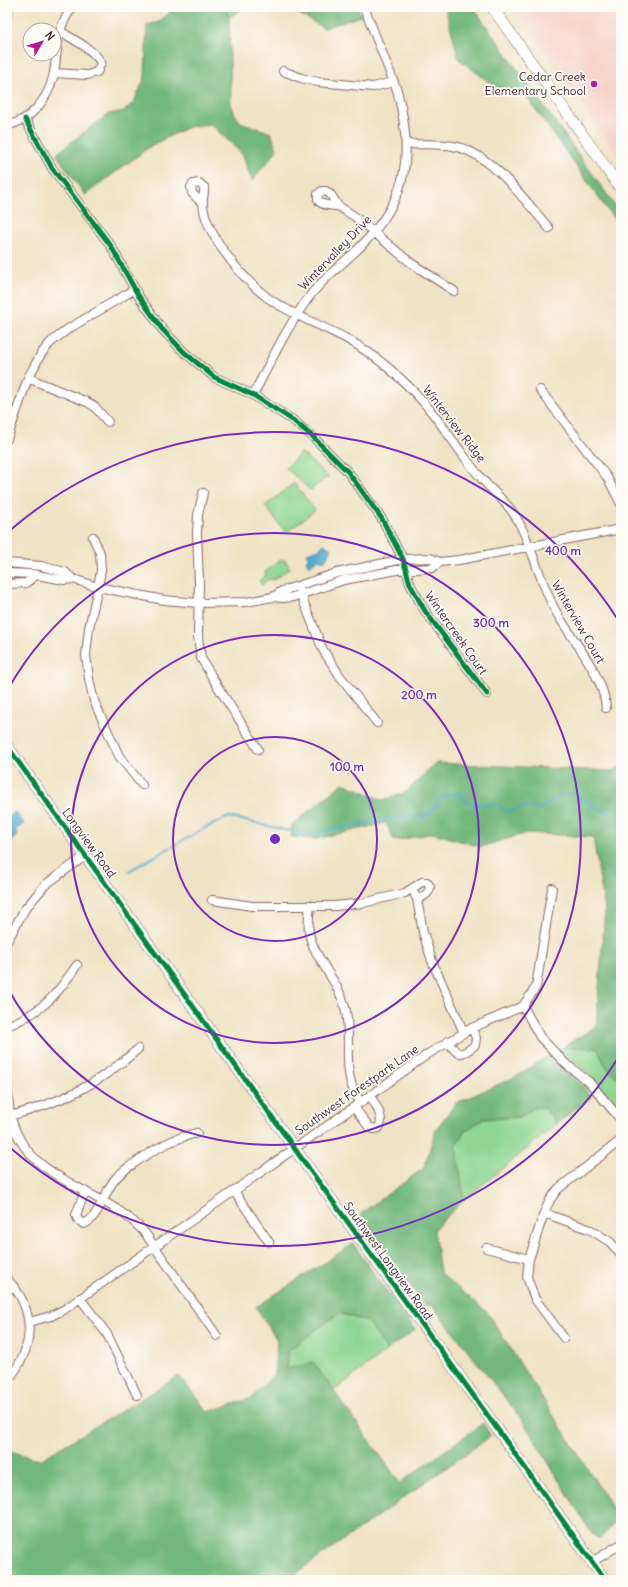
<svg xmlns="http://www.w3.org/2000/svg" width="628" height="1587" font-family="Delius,sans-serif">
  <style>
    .built { fill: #f6d1c5 }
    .green { fill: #8ed691; stroke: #6c7a5e }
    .forest { fill: #72b77b; stroke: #5e6b53 }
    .water { fill: #4dabcb; stroke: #4c657b }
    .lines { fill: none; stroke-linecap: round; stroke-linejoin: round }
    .stream { stroke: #4dabcb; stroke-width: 2 }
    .street-casing { stroke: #846361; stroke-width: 10 }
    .secondary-casing { stroke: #846361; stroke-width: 12 }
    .street { stroke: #fff; stroke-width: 8 }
    .secondary { stroke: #fff; stroke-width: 11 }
    .cycleway-casing { stroke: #fdfcf7; stroke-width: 8 }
    .cycleway { stroke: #00873e; stroke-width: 5 }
    .ring { fill: none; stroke: #7b2cbf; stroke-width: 2 }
    .poi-dot { fill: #b5179e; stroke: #fdfcf7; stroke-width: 1.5 }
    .labels { text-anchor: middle; stroke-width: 3.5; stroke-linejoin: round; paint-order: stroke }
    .poi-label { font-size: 12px; fill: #4a1f2b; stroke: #fdfcf7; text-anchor: end }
    .street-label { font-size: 12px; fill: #4a1f2b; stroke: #fdfcf7 }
    .centre { fill: #7b2cbf; stroke: #fdfcf7; stroke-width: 2 }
    .ring-label { font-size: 12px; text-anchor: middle; font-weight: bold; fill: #7b2cbf; stroke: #fdfcf7; stroke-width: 3.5; stroke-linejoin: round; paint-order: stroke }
  </style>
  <rect width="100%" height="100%" fill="#fdfcf7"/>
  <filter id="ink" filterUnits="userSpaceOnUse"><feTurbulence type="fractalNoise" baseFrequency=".025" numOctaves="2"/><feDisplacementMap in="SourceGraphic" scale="8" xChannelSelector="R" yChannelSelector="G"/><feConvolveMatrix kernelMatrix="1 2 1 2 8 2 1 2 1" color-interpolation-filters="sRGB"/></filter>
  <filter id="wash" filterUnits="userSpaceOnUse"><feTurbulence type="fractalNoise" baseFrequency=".012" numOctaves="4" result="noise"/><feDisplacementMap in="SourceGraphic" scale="16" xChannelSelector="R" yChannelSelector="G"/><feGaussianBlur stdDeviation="0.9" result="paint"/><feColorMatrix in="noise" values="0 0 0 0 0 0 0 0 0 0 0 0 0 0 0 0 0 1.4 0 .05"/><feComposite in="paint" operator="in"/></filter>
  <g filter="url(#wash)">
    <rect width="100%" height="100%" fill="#f0e2c4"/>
    <path class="built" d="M514,7H621V161Z"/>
    <path class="green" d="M224,7H245L229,17Z
      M14,9L7,61V12Z
      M301,452L328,477L310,490L286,468Z
      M294,483L315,510L286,533L265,506Z
      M280,560H285L290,568L273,580L269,579L262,585L259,581L266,575L265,572Z
      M563,1047L597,1048C603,1060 607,1074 621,1078V1113L585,1070L559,1049Z
      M536,1107L545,1108L557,1124L464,1200L456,1146L465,1131L483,1119L519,1117Z
      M339,1313L368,1322L387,1350L334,1391L313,1362L287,1370L288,1350Z"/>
    <path class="forest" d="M176,7H224L229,17L231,108L240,122L271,133L277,150L252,181L242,154L211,124L188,127L152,145L85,195L56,154L108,114L124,111L134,102L145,77L147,25L159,22Z
      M287,7H358L361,16L324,28Z
      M445,7H473L621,214V229L524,93L497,88L459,59Z
      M436,763L612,771L621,767V1078C607,1074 603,1060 597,1048L563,1047L596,1026L605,910L593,837L527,833L481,847L433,833L394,841L386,823L316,839L291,837L292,825L343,783L383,800L406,792Z
      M547,1057L580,1083L591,1097L557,1124L545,1108L536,1107L519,1117L483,1119L465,1131L456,1146L464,1200L434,1229L440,1273L487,1312L619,1518L600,1539L592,1534L523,1421L433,1306L424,1305L360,1214L424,1168L436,1129L456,1103L515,1077Z
      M353,1244L415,1330L387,1350L368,1322L339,1313L289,1350L287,1369L313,1362L400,1483L483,1423L491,1436L287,1580H7V1450L40,1460L179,1376L208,1412L252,1398L274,1374L277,1340L256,1307Z"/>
    <path class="water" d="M324,544L331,549L330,553L324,561L318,559L309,566L306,561L308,558L307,553L319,549Z
      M15,812L24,824L15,830L18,835L10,841L7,837V818Z"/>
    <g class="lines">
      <path class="stream" d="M129,871L203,829L229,817L307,835L381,820L411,816L424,817L434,808L441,797L458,793L468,803L483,805L495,804L508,812L525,807L540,809L564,794H573L593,806L606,812L621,814"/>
    </g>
  </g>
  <g filter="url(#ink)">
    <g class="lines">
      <g class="street-casing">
        <path id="street" d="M283,71L301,78L318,82L373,87L394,82
          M54,73L87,75L97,72L101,63C95,50 72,39 60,31
          M25,119L52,168L111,246L138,295L162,329L184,352L214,377L253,395L294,421L312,436L348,472L382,519L403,559L410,584L425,611L487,694
          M7,125C30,122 48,99 53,77C59,51 54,30 73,7
          M407,144C422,145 438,143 453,146C492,153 524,200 549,228
          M202,203L192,193L191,187L193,184L199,183L204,187C205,193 202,198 203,204C204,219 213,235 221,247C234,266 249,284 268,298C292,315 321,325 347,339C372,353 396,373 416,394C441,420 458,451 481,478C492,491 507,502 516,517C532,545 539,579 554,608C570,638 604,674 606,708
          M338,206C328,205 316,206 318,194L322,191H326L331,195L338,206L354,216L411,263L454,291
          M28,378L87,402L94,406L108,422
          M540,390L607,477L621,504
          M253,395C271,361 289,322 313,292C327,275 345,262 361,246C409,198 414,154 397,90L364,7
          M7,439L28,378L41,354L50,343L68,329L135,289
          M203,493L198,515L197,533L199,583L198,637L201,658L218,687L258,749
          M93,537L100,553L101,570L98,587L89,628L86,655L89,679L94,701L119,756L142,785
          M7,563L41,566L65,572L73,579L98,587L164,600L198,603L246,602L273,597L283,598L293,597L344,580L397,570L432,568L440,562
          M7,573L32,574L64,580L73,579
          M7,584L26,583L36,575
          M299,590L323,650L340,676L377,723
          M273,597L282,591L337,573L403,559L430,558L440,562L459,560L621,529
          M415,895L417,899L423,932L432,961L464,1033
          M212,900L252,906H335L363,903L405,893L422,882H427L430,887C429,894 424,897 417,899
          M310,905C309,914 308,924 309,933C315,960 338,980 345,1007C352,1034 343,1063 353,1089C355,1094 358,1098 360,1103
          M7,941L25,909L45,885L85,856
          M523,1006L540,1037L566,1064L589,1082L621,1120
          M7,1026C42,1012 56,996 77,965
          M448,1041C457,1057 462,1056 475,1045L476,1038L472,1028
          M7,1087C9,1098 8,1110 12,1121C31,1185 105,1187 145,1233L217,1336
          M354,1107L369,1127L374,1129L379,1128C385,1117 375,1105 370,1095
          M10,1116C63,1102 97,1085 138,1049
          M85,1191L76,1215L78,1220L84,1224C98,1219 105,1191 115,1179C121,1172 129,1167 136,1162C156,1148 174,1138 197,1133
          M234,1191L269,1242
          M544,1213L591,1230L610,1242L621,1254
          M486,1248L529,1259
          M7,1279C37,1310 35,1349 7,1381
          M80,1298L107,1334L137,1395
          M29,1322L51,1316L65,1309L354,1107L428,1054L472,1028L523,1006L536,987L552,888
          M564,1338L535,1299L527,1277L529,1259L544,1213L550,1200L558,1189L621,1140
          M592,1562L621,1544"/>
      </g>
      <g class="secondary-casing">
        <path id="secondary" d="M492,7L621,189
          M7,746L302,1159L448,1360L605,1580"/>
      </g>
      <use href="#street" class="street"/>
      <use href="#secondary" class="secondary"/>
      <g class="cycleway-casing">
        <path id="cycleway" d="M25,119L52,168L111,246L138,295L162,329L184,352L214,377L253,395L294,421L312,436L348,472L382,519L403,559L410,584L425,611L487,694
          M7,746L302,1159L448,1360L605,1580"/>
      </g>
      <use href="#cycleway" class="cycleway"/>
    </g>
  </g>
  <g class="ring">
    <circle cx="275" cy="839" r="102"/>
    <circle cx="275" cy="839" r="204"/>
    <path d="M7 691A306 306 0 1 1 7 987"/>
    <path d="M620 1055A407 407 0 0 1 8 1146M8 532A407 407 0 0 1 620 623"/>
  </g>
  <circle class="poi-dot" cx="594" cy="84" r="4"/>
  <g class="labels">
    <g class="poi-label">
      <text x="586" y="81">Cedar Creek<tspan x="586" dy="14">Elementary School</tspan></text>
    </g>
    <g class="street-label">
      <text transform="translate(335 253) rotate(-46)" y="4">Wintervalley Drive</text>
      <text transform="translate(454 424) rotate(52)" y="4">Winterview Ridge</text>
      <text transform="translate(578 622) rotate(60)" y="4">Winterview Court</text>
      <text transform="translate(456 633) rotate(55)" y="4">Wintercreek Court</text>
      <text transform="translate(89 843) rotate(54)" y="4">Longview Road</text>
      <text transform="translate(357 1090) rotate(-35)" y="4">Southwest Forestpark Lane</text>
      <text transform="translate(388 1261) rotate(54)" y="4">Southwest Longview Road</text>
    </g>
  </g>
  <circle cx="275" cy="839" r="6" class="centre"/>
  <g class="ring-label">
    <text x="563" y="555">400 m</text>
    <text x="491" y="627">300 m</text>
    <text x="419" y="699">200 m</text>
    <text x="347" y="771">100 m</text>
  </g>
  <rect width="628" height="1587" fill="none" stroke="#fdfcf7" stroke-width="24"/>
  <g transform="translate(42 42) rotate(52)"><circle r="19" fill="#fdfcf7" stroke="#b5a4a5"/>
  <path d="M0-3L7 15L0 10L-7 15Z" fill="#b5179e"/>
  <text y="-6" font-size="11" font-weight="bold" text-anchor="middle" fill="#4a1f2b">N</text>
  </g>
</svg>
